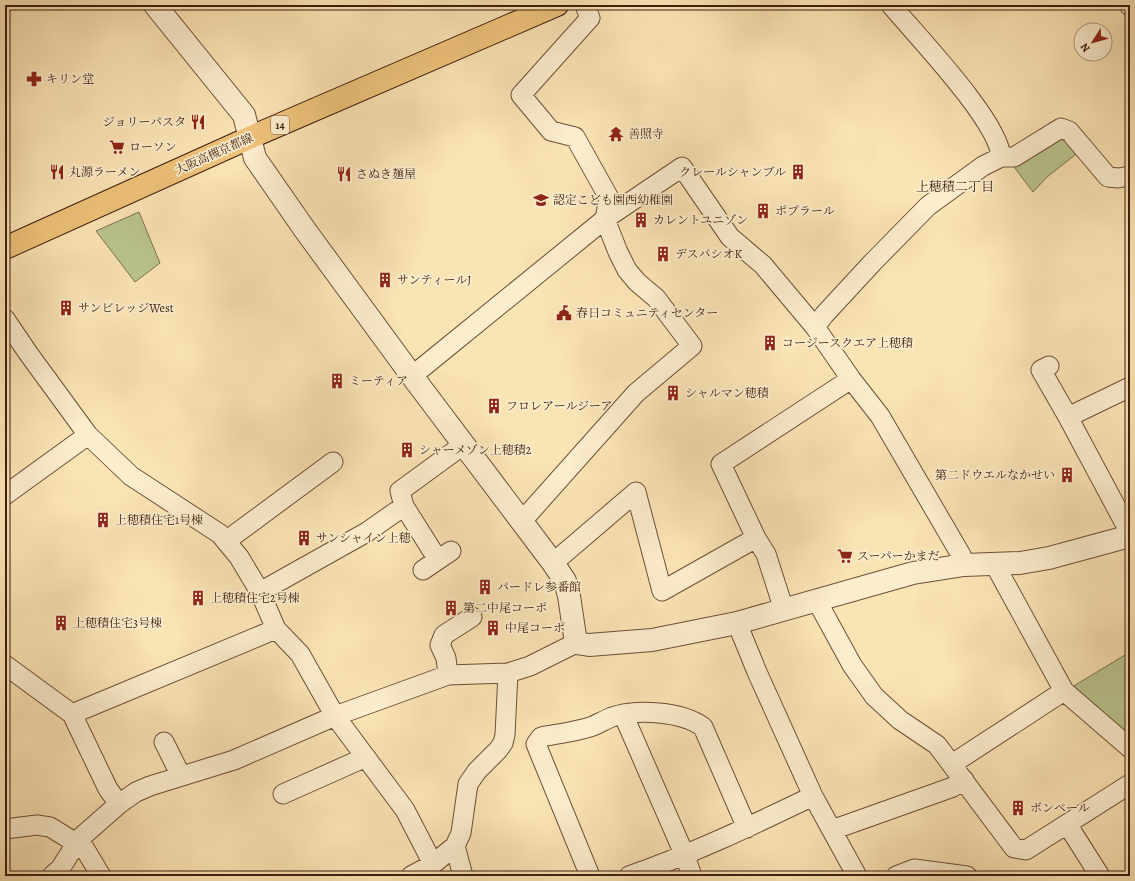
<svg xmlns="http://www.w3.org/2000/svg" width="1135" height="881" font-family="Alegreya,'Noto Serif JP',serif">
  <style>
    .green { fill: #bbc58f; stroke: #7c714e }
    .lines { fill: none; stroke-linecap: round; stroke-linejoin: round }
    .minor-casing { stroke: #6d4f37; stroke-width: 21 }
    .tertiary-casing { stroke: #6d4f37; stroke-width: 24 }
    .primary-casing { stroke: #3e1d0d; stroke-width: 24 }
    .minor { stroke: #fcedce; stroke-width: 19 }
    .tertiary { stroke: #fcedce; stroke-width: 22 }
    .primary { stroke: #eec27a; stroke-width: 22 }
    .labels { text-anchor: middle; stroke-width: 3.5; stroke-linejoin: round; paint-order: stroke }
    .shield { fill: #fcedce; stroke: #775b47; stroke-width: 1 }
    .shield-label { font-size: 11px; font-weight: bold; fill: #3e1d0d }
    .poi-label { font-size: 12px; fill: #3e1d0d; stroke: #fcedce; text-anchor: start }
    .street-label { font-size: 12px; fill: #3e1d0d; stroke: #fcedce }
    .neighbourhood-label { font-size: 13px; fill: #3e1d0d; stroke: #fcedce }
  </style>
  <rect width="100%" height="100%" fill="#fbe4b4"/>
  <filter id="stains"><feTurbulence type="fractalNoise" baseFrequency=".005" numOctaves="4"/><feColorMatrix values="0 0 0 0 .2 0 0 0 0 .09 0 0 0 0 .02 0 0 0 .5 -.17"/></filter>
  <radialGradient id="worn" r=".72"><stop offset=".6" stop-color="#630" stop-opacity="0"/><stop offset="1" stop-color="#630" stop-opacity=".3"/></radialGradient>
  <path class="green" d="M1059,135L1080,151L1047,177L1033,192L1011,163Z
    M139,212L160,263L135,282L96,231Z
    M1130,652V737L1072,687Z"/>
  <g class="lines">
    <g class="minor-casing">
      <path id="minor" d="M585,5L590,18L521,95L551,131L575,137L609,198L605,219
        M891,5C916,35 999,121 1001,157
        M1129,5L1130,6
        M605,219L682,167L730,237L763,265L815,327
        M5,319L28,353L88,435L131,476L220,534L239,557L260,592L276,629L300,654L335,716L405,810L433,864
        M1049,366L1041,370L1068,417
        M412,376L605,219L618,252L627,270L637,282L656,298L692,346L636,393L522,521
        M1130,387L1068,417L1130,533
        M5,495L88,435
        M404,506L438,560
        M226,541L333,462
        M553,563L636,492L662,591L756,538
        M964,565L961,555L880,416L851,379L815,327L824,315L873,262L928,206L983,166L1001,157H1014L1061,128L1069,131L1108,177L1118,178L1130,176
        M995,565L1064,691L1130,748
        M423,570L451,551
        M260,592L367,532L404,506L400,491L463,445
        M817,601L852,665L874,696L900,720L937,745L1014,848L1026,850L1130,784
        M784,610L766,554L756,538L721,464L851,379
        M737,623L757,672L813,796L857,876
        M5,665L72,714L276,629
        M448,675L446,658L440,645L444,635L472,617
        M72,714L108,789L119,804
        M623,714L685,856L692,876
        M164,742L181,776
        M952,764L1064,691
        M283,794L366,757
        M1067,824L1100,876
        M5,829L37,825L50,827L76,843
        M832,830L953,787L964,780
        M79,839L101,876
        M455,846L463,876
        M52,876L60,869L79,839L119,804L136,792L150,786L234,760L335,716L448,675L508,673L530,666L576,643
        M411,876L433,864L455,846L461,833L468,784L477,771L498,750L503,743L505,735L508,673
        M590,876L536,744L541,737C557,734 574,732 590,727C597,725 604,720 612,717C637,709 681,711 703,727L747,828
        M629,876C694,853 751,826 813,796
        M896,876L914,869L967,876"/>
    </g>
    <g class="tertiary-casing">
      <path id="tertiary" d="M155,5L244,115L255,158L305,230L412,376L553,563L565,581L569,596L576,643L589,645L652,640L737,623L913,573L964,565L1020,563L1049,558L1130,536"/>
    </g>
    <g class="primary-casing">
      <path id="primary" d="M5,248L249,138L557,5"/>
    </g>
    <use href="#minor" class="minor"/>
    <use href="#tertiary" class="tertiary"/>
    <use href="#primary" class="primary"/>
  </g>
  <defs>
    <g id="pharmacy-bare" transform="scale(1.2)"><path d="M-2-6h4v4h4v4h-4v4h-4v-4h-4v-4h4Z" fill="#8f2418" stroke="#fcedce" stroke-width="2.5" paint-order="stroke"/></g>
    <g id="restaurant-bare" transform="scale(1.2)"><path d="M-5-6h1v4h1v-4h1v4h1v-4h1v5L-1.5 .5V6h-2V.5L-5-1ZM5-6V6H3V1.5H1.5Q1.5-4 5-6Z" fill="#8f2418" stroke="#fcedce" stroke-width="2.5" paint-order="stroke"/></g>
    <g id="temple-bare" transform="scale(1.2)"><path d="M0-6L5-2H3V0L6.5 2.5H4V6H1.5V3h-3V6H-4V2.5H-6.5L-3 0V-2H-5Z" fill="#8f2418" stroke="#fcedce" stroke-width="2.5" paint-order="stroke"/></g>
    <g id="supermarket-bare" transform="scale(1.2)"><path d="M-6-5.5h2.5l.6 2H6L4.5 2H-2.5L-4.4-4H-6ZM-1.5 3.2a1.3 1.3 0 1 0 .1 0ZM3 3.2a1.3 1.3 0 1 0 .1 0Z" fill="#8f2418" stroke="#fcedce" stroke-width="2.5" paint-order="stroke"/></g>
    <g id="building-bare" transform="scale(1.2)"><path d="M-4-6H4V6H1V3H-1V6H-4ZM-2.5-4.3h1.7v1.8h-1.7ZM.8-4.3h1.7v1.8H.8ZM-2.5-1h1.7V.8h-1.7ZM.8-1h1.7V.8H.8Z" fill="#8f2418" stroke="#fcedce" stroke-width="2.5" paint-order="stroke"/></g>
    <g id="school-bare" transform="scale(1.2)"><path d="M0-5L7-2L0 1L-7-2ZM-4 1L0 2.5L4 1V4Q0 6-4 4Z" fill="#8f2418" stroke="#fcedce" stroke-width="2.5" paint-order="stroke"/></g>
    <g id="civic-bare" transform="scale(1.2)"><path d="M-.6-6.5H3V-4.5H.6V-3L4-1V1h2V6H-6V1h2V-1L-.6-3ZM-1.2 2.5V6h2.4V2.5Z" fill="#8f2418" stroke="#fcedce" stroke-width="2.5" paint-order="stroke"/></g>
  </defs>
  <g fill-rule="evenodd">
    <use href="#pharmacy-bare" x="34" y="79"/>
    <use href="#restaurant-bare" x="198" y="122"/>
    <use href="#temple-bare" x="616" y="134"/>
    <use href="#supermarket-bare" x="117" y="147"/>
    <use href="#restaurant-bare" x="57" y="172"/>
    <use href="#building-bare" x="798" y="172"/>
    <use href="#restaurant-bare" x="344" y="174"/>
    <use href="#school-bare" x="541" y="200"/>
    <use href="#building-bare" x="763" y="211"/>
    <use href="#building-bare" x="641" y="220"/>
    <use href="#building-bare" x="663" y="254"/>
    <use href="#building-bare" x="385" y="280"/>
    <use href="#building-bare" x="66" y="308"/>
    <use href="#civic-bare" x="564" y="313"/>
    <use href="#building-bare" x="770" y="343"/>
    <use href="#building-bare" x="337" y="381"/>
    <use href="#building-bare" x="673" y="393"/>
    <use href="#building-bare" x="494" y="406"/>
    <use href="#building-bare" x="407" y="450"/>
    <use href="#building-bare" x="1067" y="475"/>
    <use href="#building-bare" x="103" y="520"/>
    <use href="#building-bare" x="304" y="538"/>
    <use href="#supermarket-bare" x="845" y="556"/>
    <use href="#building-bare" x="485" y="587"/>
    <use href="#building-bare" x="198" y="598"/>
    <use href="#building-bare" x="451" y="608"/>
    <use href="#building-bare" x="61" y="623"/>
    <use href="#building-bare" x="493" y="628"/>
    <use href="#building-bare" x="1018" y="808"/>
  </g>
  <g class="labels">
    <rect class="shield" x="271" y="116" width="18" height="18" rx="3"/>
    <g class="shield-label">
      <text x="280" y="129">14</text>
    </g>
    <g class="poi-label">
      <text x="46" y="83">キリン堂</text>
      <text x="186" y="126" text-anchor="end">ジョリーパスタ</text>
      <text x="628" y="138">善照寺</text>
      <text x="129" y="151">ローソン</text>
      <text x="69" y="176">丸源ラーメン</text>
      <text x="786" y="176" text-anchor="end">クレールシャンブル</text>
      <text x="356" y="178">さぬき麺屋</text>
      <text x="553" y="204">認定こども園西幼稚園</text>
      <text x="775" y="215">ポプラール</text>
      <text x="653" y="224">カレントユニゾン</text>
      <text x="675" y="258">デスパシオK</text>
      <text x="397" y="284">サンティールJ</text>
      <text x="78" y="312">サンビレッジWest</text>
      <text x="576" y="317">春日コミュニティセンター</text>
      <text x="782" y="347">コージースクエア上穂積</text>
      <text x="349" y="385">ミーティア</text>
      <text x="685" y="397">シャルマン穂積</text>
      <text x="506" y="410">フロレアールジーア</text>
      <text x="419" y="454">シャーメゾン上穂積2</text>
      <text x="1055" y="479" text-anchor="end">第二ドウエルなかせい</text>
      <text x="115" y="524">上穂積住宅1号棟</text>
      <text x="316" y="542">サンシャイン上穂</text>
      <text x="857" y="560">スーパーかまだ</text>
      <text x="497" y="591">パードレ参番館</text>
      <text x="210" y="602">上穂積住宅2号棟</text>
      <text x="463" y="612">第二中尾コーポ</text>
      <text x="73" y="627">上穂積住宅3号棟</text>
      <text x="505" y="632">中尾コーポ</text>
      <text x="1030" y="812">ボンベール</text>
    </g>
    <g class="street-label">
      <text transform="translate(214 154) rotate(-24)" y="4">大阪高槻京都線</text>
    </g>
    <g class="neighbourhood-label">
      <text x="955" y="191">上穂積二丁目</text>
    </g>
  </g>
  <rect width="1135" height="881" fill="none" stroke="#fbe4b4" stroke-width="20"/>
  <rect x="6" y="6" width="1123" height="869" fill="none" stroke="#3e1d0d" stroke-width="2"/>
  <rect x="10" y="10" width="1115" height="861" fill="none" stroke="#3e1d0d"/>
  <g transform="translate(1093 42) rotate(233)"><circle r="19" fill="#fcedce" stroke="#b09a81"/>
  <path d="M0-3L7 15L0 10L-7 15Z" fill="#8f2418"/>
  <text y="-6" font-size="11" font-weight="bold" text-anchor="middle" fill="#3e1d0d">N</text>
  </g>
  <rect width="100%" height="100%" filter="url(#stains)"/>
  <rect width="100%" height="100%" fill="url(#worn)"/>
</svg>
